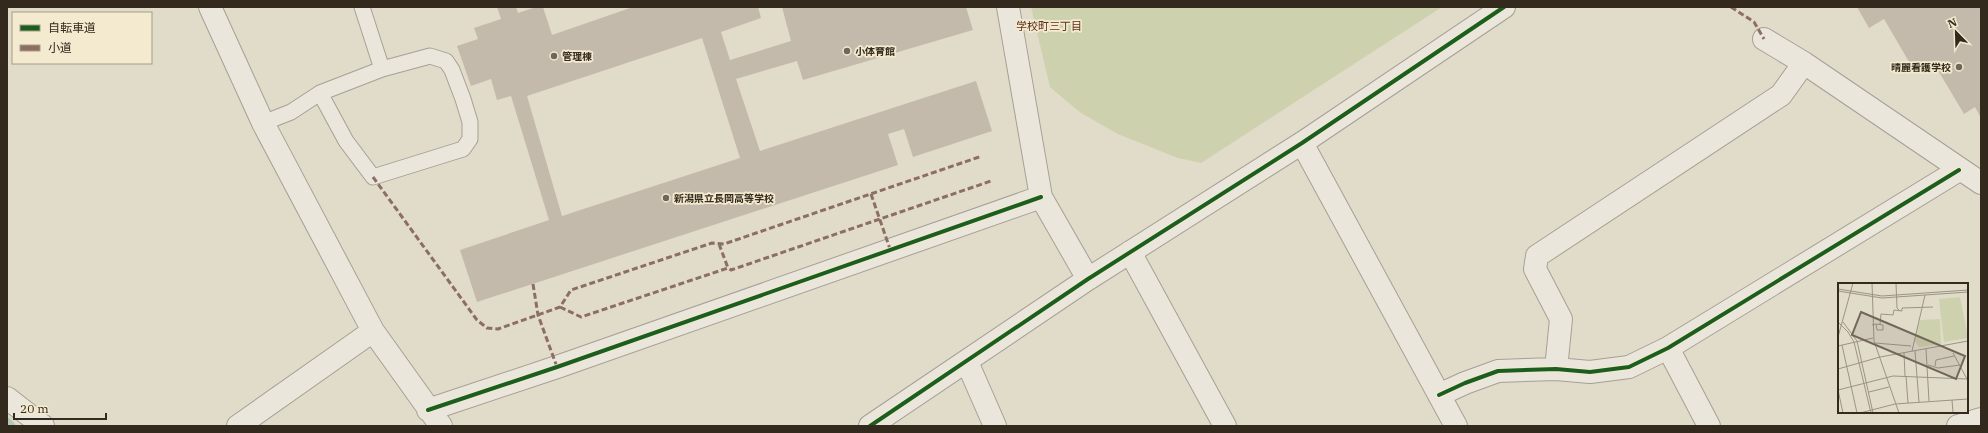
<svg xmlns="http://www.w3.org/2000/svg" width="1988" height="433" font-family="'IBM Plex Serif','Noto Sans JP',serif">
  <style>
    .green { fill: #ced1ad }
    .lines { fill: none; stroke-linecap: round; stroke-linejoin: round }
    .stream { stroke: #b6c6bd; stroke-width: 9 }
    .building { fill: #c4baab; fill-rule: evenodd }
    .service-casing { stroke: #a6a094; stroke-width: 17 }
    .minor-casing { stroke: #a6a094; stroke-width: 24 }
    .service { stroke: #eae6db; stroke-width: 15 }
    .minor { stroke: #eae6db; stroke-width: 22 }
    .quiet { stroke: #8d6e63; stroke-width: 3; stroke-dasharray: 6 3; stroke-linecap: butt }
    .cycleway-casing { stroke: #f3eacf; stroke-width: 6 }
    .cycleway { stroke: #1b5e20; stroke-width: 4 }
    .poi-dot { fill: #70675a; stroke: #f3eacf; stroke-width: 1.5 }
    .labels { text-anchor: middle; stroke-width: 3.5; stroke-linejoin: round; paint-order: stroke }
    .poi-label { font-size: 10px; font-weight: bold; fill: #33291d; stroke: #f3eacf; text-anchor: start }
    .neighbourhood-label { font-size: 11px; fill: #5d2f1f; stroke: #f3eacf }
    .inset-road { fill: none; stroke: #9b9485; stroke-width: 1 }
    .view { fill: #70675a; fill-opacity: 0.15; stroke: #70675a; stroke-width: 2 }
    .inset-edge { fill: none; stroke: #33291d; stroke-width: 2 }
  </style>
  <rect width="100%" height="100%" fill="#e1dbca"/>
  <path class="green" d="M1031,7H1442L1201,163L1178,158L1118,134L1081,113L1050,87Z"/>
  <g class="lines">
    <path class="stream" d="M7,422L11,426"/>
  </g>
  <path class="building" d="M497,7H516L518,13L536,7H543L552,35L633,7H758L761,18L721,32L730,60L791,41L782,7H966L973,30L803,80L797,61L736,79L760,151L976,81L992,131L913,157L904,129L888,134L898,165L477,302L460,250L549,220L511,96L497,100L491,79L471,86L457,46L478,39L474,28L501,19ZM702,38L740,158L562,216L527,96Z
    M1857,7H1981V118L1975,107L1964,114L1933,62L1915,72L1884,19L1869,28Z"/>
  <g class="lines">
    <g class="service-casing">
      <path id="service" d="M362,7L382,69
        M263,123L291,112L320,93L382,69L430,56L446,61L452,70L463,99L470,122V139L463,149L373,177L346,141L320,93"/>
    </g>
    <g class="minor-casing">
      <path id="minor" d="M210,7L263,123L373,331L441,426
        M1008,7L1041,197L1088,279
        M1764,39L1804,63L1981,183
        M1302,143L1456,426
        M1130,252L1225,426
        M1668,348L1709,426
        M967,362L995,426
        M1556,369L1561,319L1535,269L1537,256L1781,95L1804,63
        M1439,395L1465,383L1498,371L1556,369L1590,372L1629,367L1668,348L1959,170
        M7,398L43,426
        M428,410L557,367L1041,197
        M238,426L373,331
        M870,426L1088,279L1302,143L1504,7
        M1958,426L1981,419"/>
    </g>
    <use href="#service" class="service"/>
    <use href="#minor" class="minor"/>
    <path class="quiet" d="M1731,7L1754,22L1764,39
      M373,177L477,320L487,328L498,329L560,307L571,290L712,243L724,244L982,156
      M871,194L890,249
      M719,244L728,268
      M533,284L538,315L557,367
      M560,307L581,317L728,268L731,270L991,181"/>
    <g class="cycleway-casing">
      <path id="cycleway" d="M1439,395L1465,383L1498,371L1556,369L1590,372L1629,367L1668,348L1959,170
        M428,410L557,367L1041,197
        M870,426L1088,279L1302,143L1504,7"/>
    </g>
    <use href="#cycleway" class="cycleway"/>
  </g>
  <g class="poi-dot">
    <circle cx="847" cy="51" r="4"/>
    <circle cx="554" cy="56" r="4"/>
    <circle cx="1959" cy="67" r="4"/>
    <circle cx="666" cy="198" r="4"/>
  </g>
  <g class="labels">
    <g class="poi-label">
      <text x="855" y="55">小体育館</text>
      <text x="562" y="60">管理棟</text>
      <text x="1951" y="71" text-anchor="end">晴麗看護学校</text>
      <text x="674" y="202">新潟県立長岡高等学校</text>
    </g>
    <g class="neighbourhood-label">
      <text x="1049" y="30">学校町三丁目</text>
    </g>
  </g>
  <g transform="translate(1838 283)">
    <rect width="130" height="130" fill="#e1dbca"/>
    <path d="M122,14L130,55L106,59L101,16ZM102,36L103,61L81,64L76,57L82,37Z" fill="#ced1ad"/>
    <path class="inset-road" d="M34,0L36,58L61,130M58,0L59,25L62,28M0,6L44,13L130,7M0,8L44,15L130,9M0,39L10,49L16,59L33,130M5,39L19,58L35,130M42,41L43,31L55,32L56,27L64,28V25L95,24M34,42L38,41L45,42V47H39L38,41M0,54L15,0M37,60L73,63M4,62L19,130M0,63L35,55M88,66L91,118M74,68L87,12M77,68L81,119M66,70L67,93M90,82L100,85L122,82M97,83L98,77L116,73M0,86L42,74L130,58M68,93L70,120M0,107L55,93L129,96L115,70M0,107L5,130M31,109L51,104M114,117L115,130M22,130L57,121L130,116"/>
    <path class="view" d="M23,29L127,73L118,96L14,52Z"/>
    <rect width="130" height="130" class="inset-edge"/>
  </g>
  <rect width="1988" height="433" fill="none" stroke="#33291d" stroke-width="16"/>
  <rect x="12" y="12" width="140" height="52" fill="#f3eacf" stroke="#a69d88"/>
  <rect x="20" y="25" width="20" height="6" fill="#1b5e20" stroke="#a69d88"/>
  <text x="48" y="32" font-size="12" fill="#33291d">自転車道</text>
  <rect x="20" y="45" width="20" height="6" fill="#8d6e63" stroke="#a69d88"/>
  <text x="48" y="52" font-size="12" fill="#33291d">小道</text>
  <g transform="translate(1956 32) rotate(337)" stroke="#f3eacf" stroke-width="3" paint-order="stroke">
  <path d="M0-3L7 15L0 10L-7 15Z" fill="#33291d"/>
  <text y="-6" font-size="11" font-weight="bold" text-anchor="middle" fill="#33291d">N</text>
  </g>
  <path d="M14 413v6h92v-6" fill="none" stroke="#33291d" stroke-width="2"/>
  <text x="20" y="413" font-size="12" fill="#33291d" stroke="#f3eacf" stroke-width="3" paint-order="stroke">20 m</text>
</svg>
